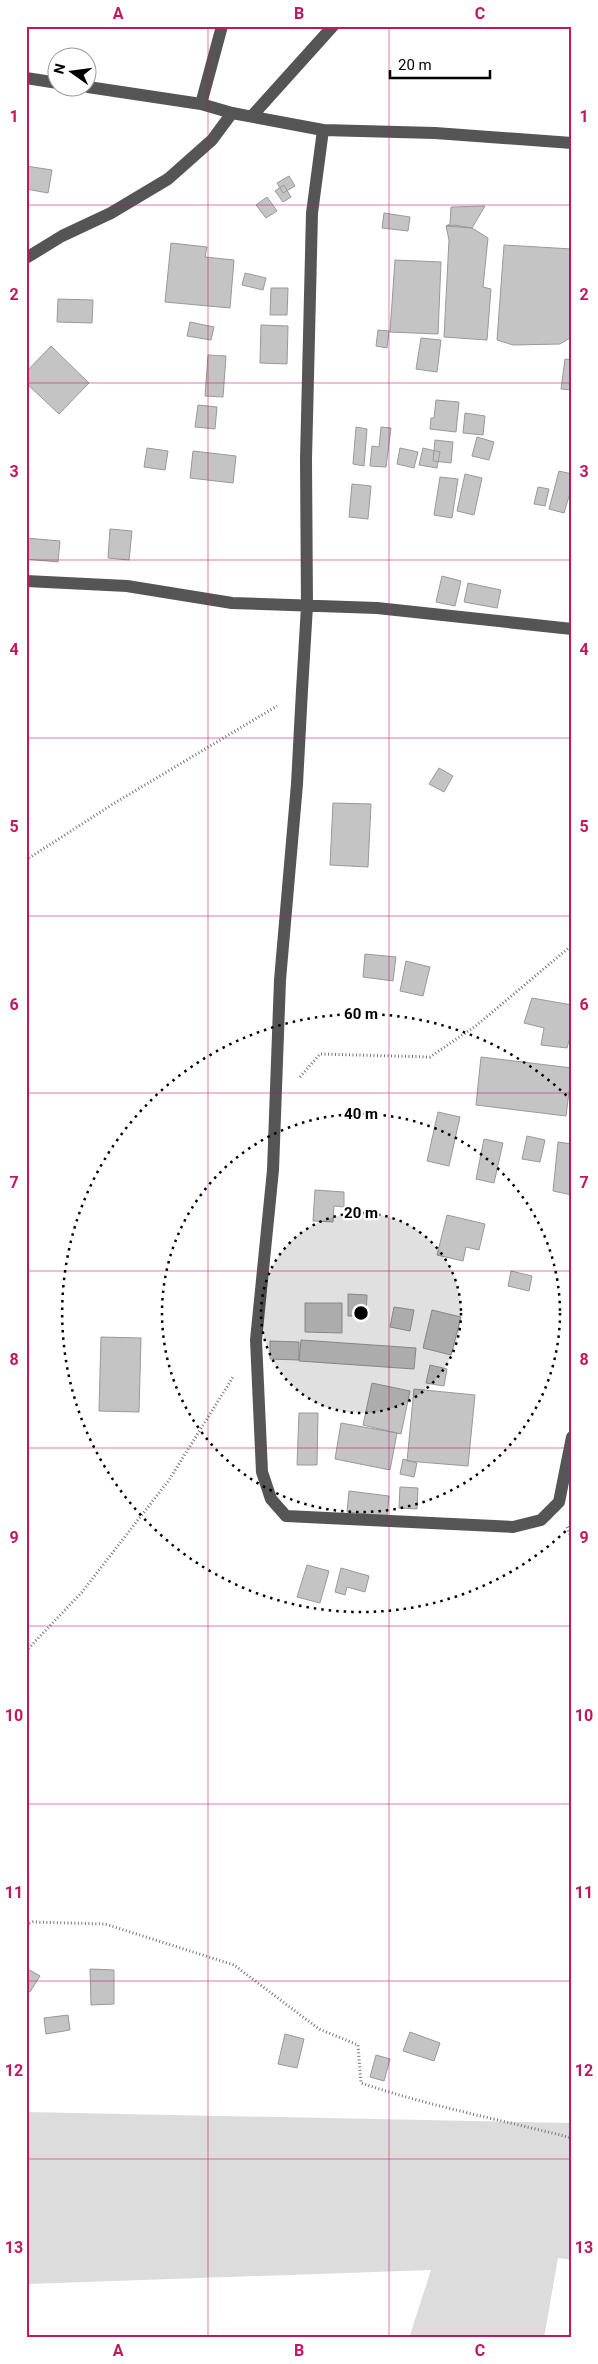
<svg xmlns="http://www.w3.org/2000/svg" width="598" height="2364" font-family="Roboto,sans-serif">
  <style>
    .green { fill: #dcdcdc }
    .building { fill: #c4c4c4; stroke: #999 }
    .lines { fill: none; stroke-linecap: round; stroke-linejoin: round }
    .path { stroke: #777; stroke-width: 3; stroke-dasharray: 1 2.5; stroke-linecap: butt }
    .minor { stroke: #555; stroke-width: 12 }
    .grid { fill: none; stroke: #c2185b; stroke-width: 1; stroke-opacity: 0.55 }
    .ring { fill: none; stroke: #000; stroke-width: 2.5; stroke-dasharray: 2.5 5 }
    .centre { fill: #000; stroke: #fff; stroke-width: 2.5 }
    .ring-label { font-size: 15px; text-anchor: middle; font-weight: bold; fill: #000; stroke: #fff; stroke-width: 4.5; stroke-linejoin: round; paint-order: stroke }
    .neatline { fill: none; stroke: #c2185b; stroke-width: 2 }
    .grid-label { font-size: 16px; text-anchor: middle; font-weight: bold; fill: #c2185b }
  </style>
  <rect width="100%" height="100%" fill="#fff"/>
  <path class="green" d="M26,2112L572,2123V2260L558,2258L544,2338H409L431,2270L28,2284Z"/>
  <path class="building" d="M26,166L52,170L48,193L26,189Z
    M289,176L295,186L283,193L277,183Z
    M284,185L291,197L283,202L275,191Z
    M267,197L277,211L266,218L256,205Z
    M485,206L472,228L446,226L450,224L451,207Z
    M384,213L410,217L408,231L382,228Z
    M454,225L472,228L488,238L483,287L491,289L487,340L444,337L449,240L446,226Z
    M171,243L207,247L205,257L234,260L230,308L165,302Z
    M504,245L572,249L570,338L560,344L513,345L497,340Z
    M395,260L441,262L438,334L390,332Z
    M245,273L266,278L263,290L242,285Z
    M271,288H288L287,315H270Z
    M58,299L93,300L92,323L57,322Z
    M190,322L214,327L211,340L187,336Z
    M261,325L288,326L287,364L260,363Z
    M378,330L389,331L387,348L376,346Z
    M421,338L441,340L437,372L416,369Z
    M51,346L89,383L59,414L26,383V372Z
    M208,355L226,356L223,397L205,396Z
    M565,359L572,360V390L561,389Z
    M436,400L459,402L456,432L430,429L431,418H434Z
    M198,405L217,407L215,429L195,427Z
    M465,413L485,416L483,435L463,433Z
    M356,427L367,429L364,466L353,464Z
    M381,427L391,428L386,467L370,466L372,446L379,447Z
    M477,437L494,442L489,460L472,456Z
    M435,440L453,442L451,463L433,461Z
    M147,448L168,451L165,470L144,467Z
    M400,448L418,452L414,468L397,464Z
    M423,448L440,452L437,468L419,465Z
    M193,451L236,456L233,483L190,478Z
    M559,471L572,474V486L564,513L549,509Z
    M465,474L482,478L474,515L457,511Z
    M440,477L458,479L452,518L434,515Z
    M352,484L371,486L368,519L349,517Z
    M538,487L549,489L545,506L534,504Z
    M110,529L132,531L129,560L108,558Z
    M26,538L60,541L58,562L26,559Z
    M442,576L461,581L455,606L436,602Z
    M468,583L501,590L497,608L464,602Z
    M439,768L453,776L444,792L429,784Z
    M333,803L371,804L368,867L330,865Z
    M365,954L396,957L393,981L363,977Z
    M406,961L430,967L423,996L400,991Z
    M532,998L572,1005V1029L567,1048L541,1045L544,1028L524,1023Z
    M481,1057L572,1068L566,1116L476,1105Z
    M438,1112L460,1117L449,1166L427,1161Z
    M527,1136L545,1140L540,1162L522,1159Z
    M484,1139L503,1143L494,1183L476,1179Z
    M558,1142L572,1144V1195L553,1191Z
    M315,1190L344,1192V1207L334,1206L333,1222L313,1221Z
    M447,1215L485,1224L479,1250L466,1247L463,1261L437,1255Z
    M511,1271L532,1276L529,1291L508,1286Z
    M348,1294L367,1295L366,1316H348Z
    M305,1303H342V1333L305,1332Z
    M394,1307L414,1310L410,1331L390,1327Z
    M432,1310L461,1317L451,1355L423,1348Z
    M101,1337L141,1338L139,1412L99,1411Z
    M301,1340L416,1348L414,1369L299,1361Z
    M270,1341L299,1342V1360L270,1359Z
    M430,1365L447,1369L444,1386L426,1383Z
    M372,1383L410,1391L401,1434L363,1425Z
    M414,1389L475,1395L468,1466L407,1461Z
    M299,1413H318L317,1465H297Z
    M341,1423L397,1433L390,1470L335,1459Z
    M403,1459L417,1463L414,1477L400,1474Z
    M400,1487L418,1488L417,1509L399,1508Z
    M349,1491L389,1496L387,1516L347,1512Z
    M307,1565L329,1571L320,1603L297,1597Z
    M341,1568L369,1576L365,1592L347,1587L345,1595L335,1592Z
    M26,1968L40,1976L30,1992L26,1989Z
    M90,1969L114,1970V2004L91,2005Z
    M68,2015L70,2030L46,2034L44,2018Z
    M410,2032L440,2043L434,2061L403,2051Z
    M285,2034L304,2039L297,2068L278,2064Z
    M376,2055L390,2059L384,2081L370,2077Z"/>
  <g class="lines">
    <path class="path" d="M26,860L113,804L277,706
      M300,1077L320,1054L430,1057L477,1025L572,945
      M567,1527L572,1539
      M26,1651L82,1592L169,1480L233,1377
      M26,1925L33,1922L105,1924L234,1965L319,2029L358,2045L361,2083C429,2106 502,2120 572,2138"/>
    <path class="minor" d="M26,78L58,83
      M88,87L201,104L232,113L323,130L435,133L572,143
      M201,104L222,26
      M252,116L333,26
      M323,130L312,213L306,459L307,606L302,690L297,784L280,980L273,1170L256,1340L262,1472L271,1499L286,1516L513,1527L541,1520L559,1502L572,1437
      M26,258L62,236L111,213L168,179L212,140L232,113
      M26,581L127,586L232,603L377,608L572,629"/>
  </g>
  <path class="grid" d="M208,26V2338M389,26V2338M26,205H572M26,383H572M26,560H572M26,738H572M26,916H572M26,1093H572M26,1271H572M26,1448H572M26,1626H572M26,1804H572M26,1981H572M26,2159H572"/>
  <circle cx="361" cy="1313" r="100" fill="#000" fill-opacity=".12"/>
  <g class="ring">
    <circle cx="361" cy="1313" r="100"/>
    <circle cx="361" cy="1313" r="199"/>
    <path d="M571 1526A299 299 0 1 1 571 1100"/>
  </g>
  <circle cx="361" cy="1313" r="8" class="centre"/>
  <g class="ring-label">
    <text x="361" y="1019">60 m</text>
    <text x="361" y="1119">40 m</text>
    <text x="361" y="1218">20 m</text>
  </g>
  <rect width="598" height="2364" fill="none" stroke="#ffffff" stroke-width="55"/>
  <g transform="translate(72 72) rotate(284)"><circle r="24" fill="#ffffff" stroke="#999999"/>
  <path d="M0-4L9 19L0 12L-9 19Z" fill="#000000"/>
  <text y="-8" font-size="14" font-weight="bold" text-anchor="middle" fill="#000000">N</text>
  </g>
  <path d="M390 70v8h100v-8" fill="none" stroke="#000000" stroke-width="2.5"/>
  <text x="398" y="70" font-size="15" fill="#000000" stroke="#ffffff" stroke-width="4" paint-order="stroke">20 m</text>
  <rect x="28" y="28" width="542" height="2308" class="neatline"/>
  <g class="grid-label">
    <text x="118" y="19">A</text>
    <text x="299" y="19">B</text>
    <text x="480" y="19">C</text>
    <text x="14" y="122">1</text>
    <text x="584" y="122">1</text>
    <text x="14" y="300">2</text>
    <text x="584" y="300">2</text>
    <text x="14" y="477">3</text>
    <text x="584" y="477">3</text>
    <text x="14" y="655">4</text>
    <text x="584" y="655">4</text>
    <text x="14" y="832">5</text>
    <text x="584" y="832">5</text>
    <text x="14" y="1010">6</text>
    <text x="584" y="1010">6</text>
    <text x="14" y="1188">7</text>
    <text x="584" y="1188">7</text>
    <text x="14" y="1365">8</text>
    <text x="584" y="1365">8</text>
    <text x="14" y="1543">9</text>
    <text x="584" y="1543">9</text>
    <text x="14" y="1721">10</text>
    <text x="584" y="1721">10</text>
    <text x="14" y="1898">11</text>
    <text x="584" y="1898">11</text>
    <text x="14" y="2076">12</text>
    <text x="584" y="2076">12</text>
    <text x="14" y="2253">13</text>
    <text x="584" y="2253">13</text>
    <text x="118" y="2356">A</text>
    <text x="299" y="2356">B</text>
    <text x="480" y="2356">C</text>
  </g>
</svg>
